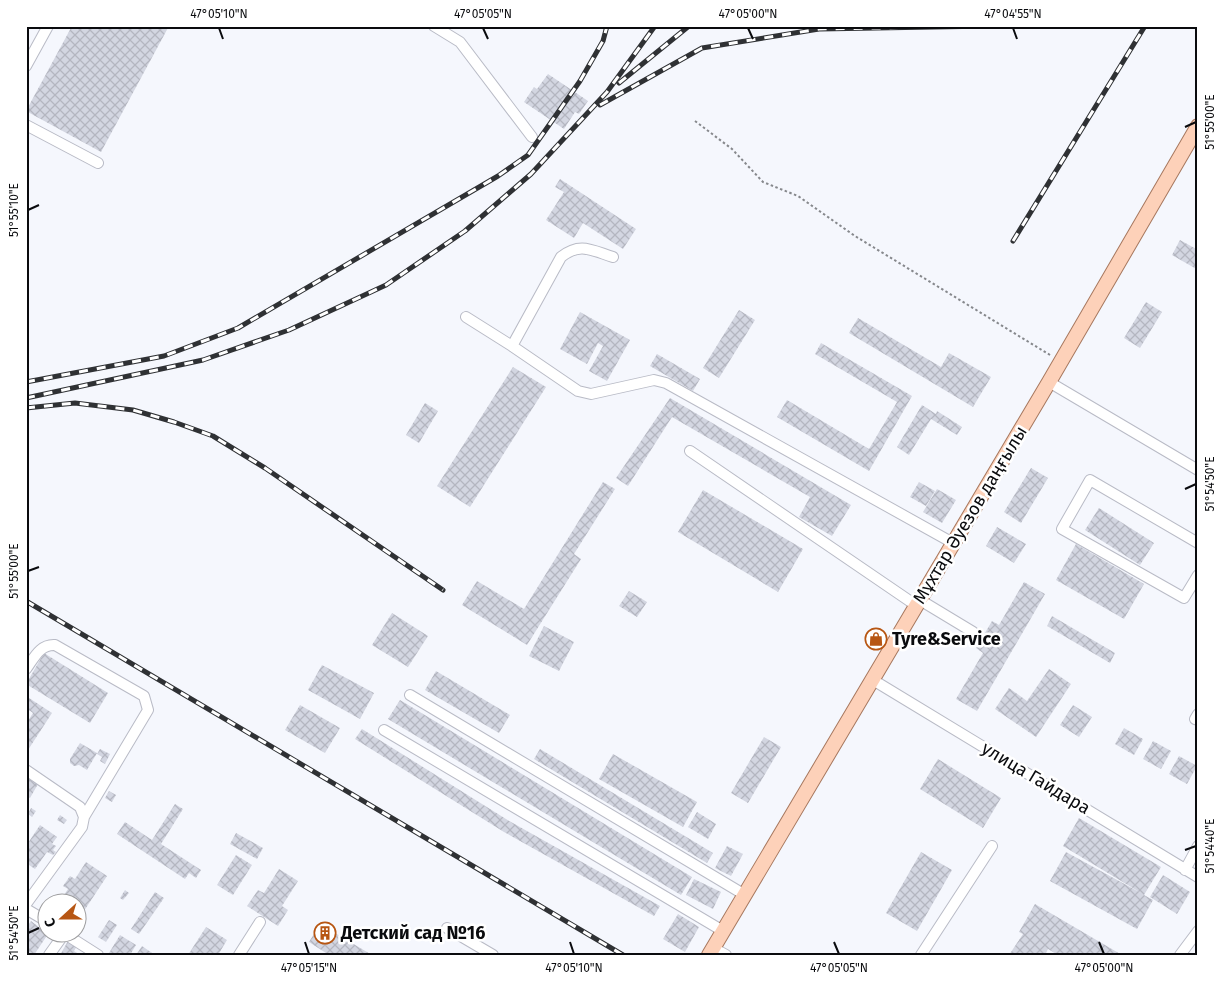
<svg xmlns="http://www.w3.org/2000/svg" width="1224" height="981" font-family="'Fira Sans',sans-serif">
  <style>
    .building { fill: url(#building-cross-hatch) }
    .lines { fill: none; stroke-linecap: round; stroke-linejoin: round }
    .minor-casing { stroke: #b9bbc6; stroke-width: 12 }
    .major-casing { stroke: #a7785f; stroke-width: 16 }
    .path { stroke: #86888c; stroke-width: 2; stroke-dasharray: 2.5 2.5; stroke-linecap: butt }
    .minor { stroke: #fff; stroke-width: 10 }
    .major { stroke: #fdd1b9; stroke-width: 14 }
    .rail-casing { stroke: #2f3134; stroke-width: 5 }
    .rail { stroke: #fff; stroke-width: 3; stroke-dasharray: 9; stroke-linecap: butt }
    .ticks { fill: none; stroke: #0a0b0e; stroke-width: 2 }
    .labels { text-anchor: middle; stroke-width: 5; stroke-linejoin: round; paint-order: stroke }
    .street-label { font-size: 18px; fill: #0a0b0e; stroke: #fff }
    .poi-label { font-size: 18px; font-weight: bold; fill: #0a0b0e; stroke: #fff; text-anchor: start }
    .neatline { fill: none; stroke: #0a0b0e; stroke-width: 2 }
    .ticks-label { font-size: 12px; text-anchor: middle; fill: #0a0b0e }
  </style>
  <defs>
    <pattern id="building-cross-hatch" width="8" height="8" patternUnits="userSpaceOnUse" patternTransform="scale(1.25)"><rect width="8" height="8" fill="#d3d6e1"/><path d="M0 0l8 8M0 8l8-8" fill="none" stroke="#b4b6c0"/></pattern>
  </defs>
  <rect width="100%" height="100%" fill="#f5f7fd"/>
  <path class="building" d="M72,26H169L101,152L26,111Z
    M548,74L588,101L579,114L575,112L564,129L524,102L534,87L537,89Z
    M560,179L636,229L623,249L583,223L574,238L546,220L564,192L555,187Z
    M1180,240L1198,250V270L1172,255Z
    M1146,302L1162,312L1140,348L1124,338Z
    M739,310L755,320L719,378L703,368Z
    M580,312L630,340L607,381L589,371L603,346L598,343L587,364L560,349Z
    M858,318L941,367L949,353L991,377L973,407L849,333Z
    M821,343L912,396L869,471L777,417L787,400L869,449L897,402L815,354Z
    M657,354L700,379L693,391L650,366Z
    M513,367L546,387L470,507L437,486Z
    M670,398L851,505L832,536L799,517L810,497L672,417L628,486L616,478Z
    M425,403L438,411L419,443L406,435Z
    M922,405L936,414L937,411L962,427L957,435L931,419L909,455L897,447Z
    M1031,468L1048,478L1021,523L1004,512Z
    M603,482L615,489L574,554L581,559L527,645L462,605L477,581L524,609Z
    M919,482L935,491L926,506L910,497Z
    M937,489L956,500L942,523L923,512Z
    M703,490L803,549L778,592L678,532Z
    M1099,508L1154,543L1140,565L1085,530Z
    M997,527L1026,544L1014,563L986,546Z
    M1076,544L1144,584L1124,619L1056,580Z
    M1024,582L1045,594L977,711L956,699L983,653L976,648L992,621L999,625Z
    M629,591L647,602L637,617L619,606Z
    M392,613L428,636L408,667L372,645Z
    M1052,616L1115,653L1110,663L1047,626Z
    M544,626L574,642L559,671L529,656Z
    M44,653L108,693L90,723L26,684Z
    M322,665L374,693L360,719L308,690Z
    M1049,669L1071,684L1036,737L995,709L1009,688L1027,701Z
    M436,671L510,715L499,733L425,690Z
    M26,696L52,713L28,750L26,724L33,713L26,708Z
    M400,700L692,877L681,895L388,719Z
    M300,705L340,728L325,753L285,730Z
    M1073,705L1092,717L1079,737L1060,725Z
    M1124,728L1143,739L1134,755L1115,744Z
    M362,729L511,822L660,906L654,916L504,832L355,739Z
    M764,737L781,747L748,803L731,793Z
    M1153,741L1171,751L1161,769L1143,759Z
    M80,743L97,753L87,770L79,765L74,766L70,763V759Z
    M100,749L110,754L105,764L100,761L102,757L97,754Z
    M540,749L713,853L707,863L534,759Z
    M613,754L697,802L683,827L599,779Z
    M1179,756L1197,766L1187,784L1169,774Z
    M938,759L1001,798L983,828L920,789Z
    M26,777L38,784L30,798L26,796Z
    M109,791L116,795L112,802L105,798Z
    M175,804L183,809L161,844L201,870L196,878L189,873L185,879L117,834L125,822L152,840Z
    M31,808L36,811L32,817L28,814Z
    M697,812L716,824L708,839L688,827Z
    M60,815L67,820L64,824L57,820Z
    M1079,818L1161,867L1144,895L1153,900L1137,929L1050,881L1066,852L1141,893L1063,846Z
    M40,825L57,837L52,844L56,846L53,850L56,852L53,855L47,852L35,869L26,863V846Z
    M236,833L263,848L257,859L230,844Z
    M727,846L743,854L731,876L715,868Z
    M921,852L952,870L917,931L886,913Z
    M236,855L252,865L233,895L217,885Z
    M86,862L107,876L78,920V904H58L68,889L63,886L70,876L75,879Z
    M279,869L298,881L282,906L288,910L278,926L247,906L258,890L264,893Z
    M1163,875L1190,892L1177,914L1150,897Z
    M694,879L721,892L713,909L686,895Z
    M125,890L129,893L123,900L120,898Z
    M155,892L164,898L139,934L131,929Z
    M1035,904L1122,955H1058L1048,949L1045,955H1009L1023,934L1019,932Z
    M678,914L699,927L685,952L663,939Z
    M109,920L117,925L106,942L98,937Z
    M31,921L48,934L34,955H26V928Z
    M320,924L372,955H329L309,942Z
    M206,927L227,940L218,955H188Z
    M120,935L136,945L130,955L109,953Z
    M68,941L77,946L74,951L80,955H60Z
    M142,946L155,955H136Z"/>
  <g class="lines">
    <g class="minor-casing">
      <path id="minor" d="M434,26L460,42L532,137
        M26,66L48,26
        M26,125L98,163
        M466,317L512,346L578,391L591,394L654,380L666,383L953,543
        M512,346L561,257C580,242 591,250 613,257
        M1049,382L1198,470
        M690,451L917,606
        M1198,543L1090,480L1062,529L1184,598L1198,575
        M920,600L973,632
        M26,669C34,658 40,644 55,645L144,696L148,710L84,817
        M873,680L1198,877
        M410,695L745,895
        M1198,714L1195,719L1198,720
        M384,730L723,931
        M26,770L80,807L84,817L82,827L26,904
        M1185,870L1198,846
        M26,909L48,922
        M447,928L493,955
        M65,934L98,955
        M713,948L726,955
        M49,955L64,934
        M239,955L260,922
        M921,955L992,846
        M1180,955L1198,931"/>
    </g>
    <g class="major-casing">
      <path id="major" d="M709,955L1049,382L1198,126"/>
    </g>
    <path class="path" d="M695,121L732,149L763,182L798,196L855,236L1050,355"/>
    <use href="#minor" class="minor"/>
    <use href="#major" class="major"/>
    <g class="rail-casing">
      <path id="rail" d="M619,83L689,26
        M600,105L702,48L819,29L991,26
        M1013,241L1145,26
        M26,382L164,356L238,328L498,176L528,155L580,81L603,41L607,26
        M26,398L203,360L289,330L386,285L465,231L531,174L607,92L655,26
        M26,408L75,403L133,410L174,422L213,436L265,468L443,590
        M26,601L623,955"/>
    </g>
    <use href="#rail" class="rail"/>
  </g>
  <path class="ticks" d="M219,28L223,39M483,28L488,39M748,28L753,39M1013,28L1017,39M1185,127L1196,122M28,210L39,205M1185,489L1196,484M28,571L39,567M1185,850L1196,846M28,933L39,928M305,942L309,954M570,942L574,954M834,942L839,954M1099,942L1104,954"/>
  <defs>
    <g id="shop-ring" transform="scale(1.125)"><circle r="9.5" fill="#fff" stroke="#b75613" stroke-width="1.5"/><path d="M-5-2.5h2.3a2.7 3.5 0 0 1 5.4 0H5L5.5 6h-11ZM-1.5-2.5h3a1.5 2.3 0 0 0-3 0Z" fill="#b75613"/></g>
    <g id="building-ring" transform="scale(1.125)"><circle r="9.5" fill="#fff" stroke="#b75613" stroke-width="1.5"/><path d="M-4-6H4V6H1V3H-1V6H-4ZM-2.5-4.3h1.7v1.8h-1.7ZM.8-4.3h1.7v1.8H.8ZM-2.5-1h1.7V.8h-1.7ZM.8-1h1.7V.8H.8Z" fill="#b75613"/></g>
  </defs>
  <g fill-rule="evenodd">
    <use href="#shop-ring" x="876" y="639"/>
    <use href="#building-ring" x="325" y="933"/>
  </g>
  <g class="labels">
    <g class="street-label">
      <text transform="translate(970 515) rotate(-59)" y="6">Мұхтар Әуезов даңғылы</text>
      <text transform="translate(1036 778) rotate(31)" y="6">улица Гайдара</text>
    </g>
    <g class="poi-label">
      <text x="892" y="645">Tyre&amp;Service</text>
      <text x="341" y="939">Детский сад №16</text>
    </g>
  </g>
  <rect width="1224" height="981" fill="none" stroke="#ffffff" stroke-width="55"/>
  <g transform="translate(62 918) rotate(249)"><circle r="24" fill="#ffffff" stroke="#9d9d9f"/>
  <path d="M0-4L9 19L0 12L-9 19Z" fill="#b75613"/>
  <text y="-8" font-size="14" font-weight="bold" text-anchor="middle" fill="#0a0b0e">С</text>
  </g>
  <rect x="28" y="28" width="1168" height="926" class="neatline"/>
  <g class="ticks-label">
    <text x="219" y="18">47°05'10"N</text>
    <text x="483" y="18">47°05'05"N</text>
    <text x="748" y="18">47°05'00"N</text>
    <text x="1013" y="18">47°04'55"N</text>
    <text transform="translate(1210 122) rotate(-90)" y="4">51°55'00"E</text>
    <text transform="translate(14 210) rotate(-90)" y="4">51°55'10"E</text>
    <text transform="translate(1210 484) rotate(-90)" y="4">51°54'50"E</text>
    <text transform="translate(14 571) rotate(-90)" y="4">51°55'00"E</text>
    <text transform="translate(1210 846) rotate(-90)" y="4">51°54'40"E</text>
    <text transform="translate(14 933) rotate(-90)" y="4">51°54'50"E</text>
    <text x="309" y="972">47°05'15"N</text>
    <text x="574" y="972">47°05'10"N</text>
    <text x="839" y="972">47°05'05"N</text>
    <text x="1104" y="972">47°05'00"N</text>
  </g>
</svg>
